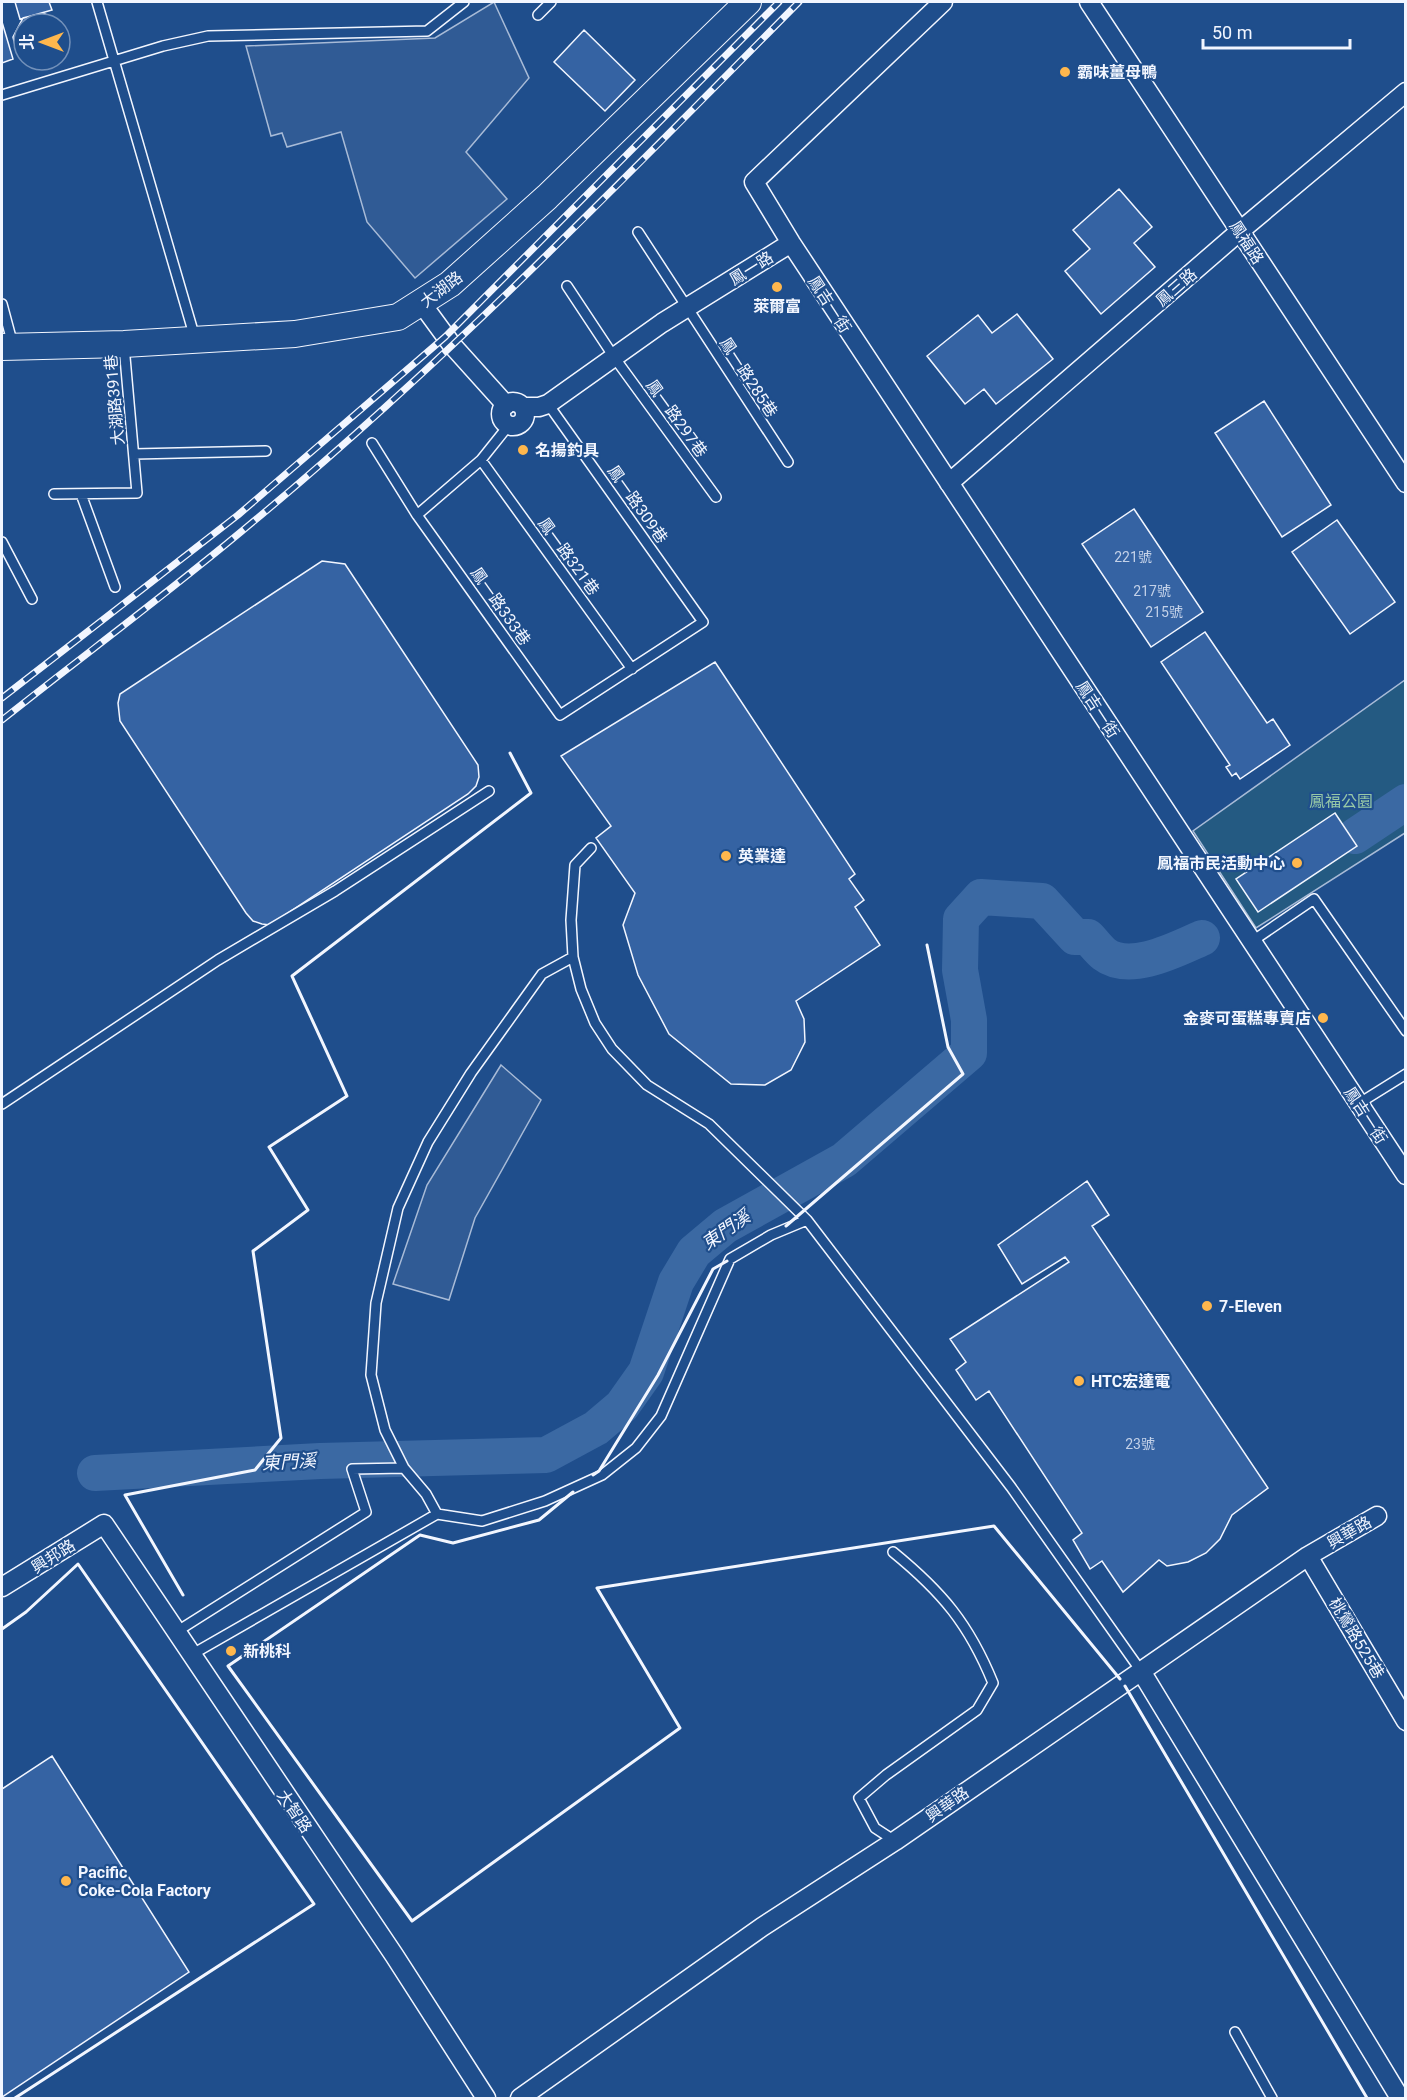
<svg xmlns="http://www.w3.org/2000/svg" width="1407" height="2100" font-family="Roboto,'Noto Sans TC',sans-serif">
  <style>
    .green { fill: #245a82; stroke: #a8bbd7; stroke-width: 1.5 }
    .parking { fill: #305b95; stroke: #a8bbd7; stroke-width: 1.5 }
    .lines { fill: none; stroke-linecap: round; stroke-linejoin: round }
    .river { stroke: #3b69a3; stroke-width: 36 }
    .building { fill: #3563a3; stroke: #f2f6ff; stroke-width: 1.5 }
    .lane-casing { stroke: #f2f6ff; stroke-width: 12 }
    .street-casing { stroke: #f2f6ff; stroke-width: 21 }
    .secondary-casing { stroke: #f2f6ff; stroke-width: 28 }
    .lane { stroke: #1f4e8c; stroke-width: 9 }
    .street { stroke: #1f4e8c; stroke-width: 18 }
    .secondary { stroke: #1f4e8c; stroke-width: 26 }
    .rail-casing { stroke: #f2f6ff; stroke-width: 7 }
    .rail { stroke: #1f4e8c; stroke-width: 4.5; stroke-dasharray: 14; stroke-linecap: butt }
    .wall { stroke: #f2f6ff; stroke-width: 3 }
    .poi-dot { fill: #ffb74d; stroke: #1f4e8c; stroke-width: 2 }
    .labels { text-anchor: middle; stroke-width: 4.5; stroke-linejoin: round; paint-order: stroke }
    .number-label { font-size: 14px; fill: #c3d1e8 }
    .poi-label { font-size: 16px; font-weight: bold; fill: #f2f6ff; stroke: #1f4e8c; text-anchor: start }
    .street-label { font-size: 16px; fill: #f2f6ff; stroke: #1f4e8c }
    .park-label { font-size: 16px; fill: #97c8a6; stroke: #1f4e8c }
    .water-label { font-size: 18px; font-style: italic; fill: #f2f6ff; stroke: #1f4e8c }
  </style>
  <rect width="100%" height="100%" fill="#1f4e8c"/>
  <path class="green" d="M1405,680V833L1256,928L1193,831Z"/>
  <path class="parking" d="M494,2L529,78L466,152L507,199L415,278L367,222L341,132L287,147L282,133L271,136L246,46L435,38Z
    M501,1065L541,1100L475,1218L449,1300L393,1284L427,1185Z"/>
  <g class="lines">
    <path class="river" d="M1355,836L1406,802
      M95,1473L320,1461L546,1455L596,1428L622,1406L646,1372L676,1282L694,1252L725,1226L844,1160L969,1053V1020L960,970L961,919L981,897L1042,901L1075,937H1088C1093,942 1098,949 1104,954C1130,974 1177,949 1202,938"/>
  </g>
  <path class="building" d="M15,2H49L52,10L20,19Z
    M43,13L61,22L64,40L60,46V24H24V57L17,53L13,37L23,18Z
    M2,22L13,59L2,63Z
    M584,30L635,80L605,111L554,62Z
    M1119,189L1152,227L1134,243L1155,267L1101,314L1065,271L1090,249L1073,230Z
    M1017,314L1053,359L996,404L984,389L965,404L927,356L978,315L992,333Z
    M1264,401L1331,505L1282,537L1215,433Z
    M1134,509L1203,612L1151,647L1082,544Z
    M1337,520L1395,602L1350,634L1292,552Z
    M322,561L345,564L478,765L479,777L476,786L468,794L270,925L262,924L253,921L246,913L120,721L118,703L120,694Z
    M1205,632L1267,723L1273,719L1290,745L1240,779L1236,773L1232,776L1226,767L1230,765L1161,662Z
    M715,662L855,874L849,879L864,900L855,907L880,945L796,1001L804,1019L805,1042L791,1070L765,1085L731,1084L669,1034L638,975L623,925L635,893L596,838L611,826L561,756Z
    M1335,813L1357,846L1258,912L1236,879Z
    M1087,1181L1109,1215L1092,1226L1268,1488L1232,1515L1220,1539L1206,1553L1188,1562L1167,1566L1159,1560L1123,1592L1102,1561L1090,1569L1073,1540L1082,1533L989,1391L976,1400L956,1370L966,1362L950,1339L1069,1262L1065,1257L1022,1284L998,1245Z
    M52,1756L189,1972L2,2097V1789Z"/>
  <g class="lines">
    <g class="lane-casing">
      <path id="lane" d="M97,2L195,338
        M538,15L551,2
        M2,95L163,46L208,36L427,31L464,2
        M638,232L788,462
        M567,286L614,357L716,497
        M2,304L13,345
        M372,443L417,515L481,460L509,425
        M134,454L266,451
        M481,460L632,669
        M54,494L137,493L124,346
        M81,494L115,587
        M417,515L560,715L703,622L548,404
        M2,542L32,599
        M591,848L575,865L571,920L573,957L581,989L595,1023L612,1049L647,1085L709,1124L807,1220L1011,1487L1141,1671
        M1251,942L1314,899L1406,1031
        M2,1104L218,960L335,891L489,791
        M1358,1104L1406,1074
        M404,1468L385,1430L371,1375L376,1303L398,1208L428,1142L471,1073L542,974L573,957
        M437,1514L482,1521L545,1501L602,1475L636,1448L661,1416L730,1259L771,1235L807,1220
        M893,1552C942,1592 969,1624 993,1683L977,1710L886,1775L859,1798L875,1828L895,1841
        M176,1632L366,1512L352,1469L404,1468L426,1494L437,1514L191,1655
        M1235,2032L1272,2098"/>
    </g>
    <g class="street-casing">
      <path id="street" d="M943,2L754,182L791,243L1406,1175
        M1089,2L1406,483
        M422,304L452,345L506,405
        M501 414a12 12 0 1 1 24 0a12 12 0 1 1-24 0Z
        M523,407H539L548,404L662,323L791,243
        M949,483L1240,231L1406,92
        M1308,1556L1406,1721
        M2,1587L104,1524L394,1955L486,2098
        M1141,1671L1400,2098
        M520,2098L762,1927L895,1841L1308,1556L1377,1516"/>
    </g>
    <g class="secondary-casing">
      <path id="secondary" d="M2,347L124,344L295,334L398,317L450,284L547,197L748,2"/>
    </g>
    <use href="#lane" class="lane"/>
    <use href="#street" class="street"/>
    <use href="#secondary" class="secondary"/>
    <g class="rail-casing">
      <path id="rail" d="M2,698L238,515L445,337L779,2
        M2,720C84,655 168,593 248,526C443,365 621,182 799,2"/>
    </g>
    <use href="#rail" class="rail"/>
    <path class="wall" d="M786,1226L963,1074L948,1047L927,945
      M593,1475L599,1471L658,1375L713,1269L727,1261
      M573,1492L539,1520L453,1543L420,1535L228,1666L412,1921L680,1728L597,1588L994,1526L1120,1679
      M183,1595L125,1495L255,1470L281,1438L253,1251L308,1210L269,1147L347,1096L292,976L531,793L510,753
      M2,1629L26,1612L78,1564L314,1904L15,2098
      M1125,1686L1367,2098"/>
  </g>
  <g class="poi-dot">
    <circle cx="1065" cy="72" r="6"/>
    <circle cx="777" cy="287" r="6"/>
    <circle cx="523" cy="450" r="6"/>
    <circle cx="726" cy="856" r="6"/>
    <circle cx="1297" cy="863" r="6"/>
    <circle cx="1323" cy="1018" r="6"/>
    <circle cx="1207" cy="1306" r="6"/>
    <circle cx="1079" cy="1381" r="6"/>
    <circle cx="231" cy="1651" r="6"/>
    <circle cx="66" cy="1881" r="6"/>
  </g>
  <g class="labels">
    <g class="number-label">
      <text x="1133" y="562">221號</text>
      <text x="1152" y="596">217號</text>
      <text x="1164" y="617">215號</text>
      <text x="1140" y="1449">23號</text>
    </g>
    <g class="poi-label">
      <text x="1077" y="78">霸味薑母鴨</text>
      <text x="777" y="312" text-anchor="middle">萊爾富</text>
      <text x="535" y="456">名揚釣具</text>
      <text x="738" y="862">英業達</text>
      <text x="1285" y="869" text-anchor="end">鳳福市民活動中心</text>
      <text x="1311" y="1024" text-anchor="end">金麥可蛋糕專賣店</text>
      <text x="1219" y="1312">7-Eleven</text>
      <text x="1091" y="1387">HTC宏達電</text>
      <text x="243" y="1657">新桃科</text>
      <text x="78" y="1878">Pacific<tspan x="78" dy="18">Coke-Cola Factory</tspan></text>
    </g>
    <g class="street-label">
      <text transform="translate(1247 242) rotate(57)" y="6">鳳福路</text>
      <text transform="translate(751 268) rotate(-32)" y="6">鳳一路</text>
      <text transform="translate(1176 287) rotate(-41)" y="6">鳳三路</text>
      <text transform="translate(441 289) rotate(-37)" y="6">大湖路</text>
      <text transform="translate(830 304) rotate(57)" y="6">鳳吉一街</text>
      <text transform="translate(749 377) rotate(57)" y="6">鳳一路285巷</text>
      <text transform="translate(114 400) rotate(-95)" y="6">大湖路391巷</text>
      <text transform="translate(677 418) rotate(54)" y="6">鳳一路297巷</text>
      <text transform="translate(638 504) rotate(55)" y="6">鳳一路309巷</text>
      <text transform="translate(569 556) rotate(54)" y="6">鳳一路321巷</text>
      <text transform="translate(501 606) rotate(55)" y="6">鳳一路333巷</text>
      <text transform="translate(1098 709) rotate(57)" y="6">鳳吉一街</text>
      <text transform="translate(1366 1115) rotate(57)" y="6">鳳吉一街</text>
      <text transform="translate(1349 1532) rotate(-30)" y="6">興華路</text>
      <text transform="translate(53 1556) rotate(-32)" y="6">興邦路</text>
      <text transform="translate(1357 1638) rotate(59)" y="6">桃鶯路525巷</text>
      <text transform="translate(947 1804) rotate(-35)" y="6">興華路</text>
      <text transform="translate(295 1811) rotate(56)" y="6">大智路</text>
    </g>
    <g class="park-label">
      <text x="1341" y="807">鳳福公園</text>
    </g>
    <g class="water-label">
      <text transform="translate(726 1230) rotate(-35)" y="6">東門溪</text>
      <text transform="translate(289 1462) rotate(-3)" y="6">東門溪</text>
    </g>
  </g>
  <rect width="1407" height="2100" fill="none" stroke="#f2f6ff" stroke-width="6"/>
  <g transform="translate(42 42) rotate(270)"><circle r="28" fill="#1f4e8c" stroke="#7391ba" stroke-width="1.5"/>
  <path d="M0-4.5L10 22L0 15L-10 22Z" fill="#ffb74d"/>
  <text y="-9" font-size="16" font-weight="bold" text-anchor="middle" fill="#f2f6ff">北</text>
  </g>
  <path d="M1203 39v9h147v-9" fill="none" stroke="#f2f6ff" stroke-width="3"/>
  <text x="1212" y="39" font-size="18" fill="#f2f6ff" stroke="#1f4e8c" stroke-width="4.5" paint-order="stroke">50 m</text>
</svg>
